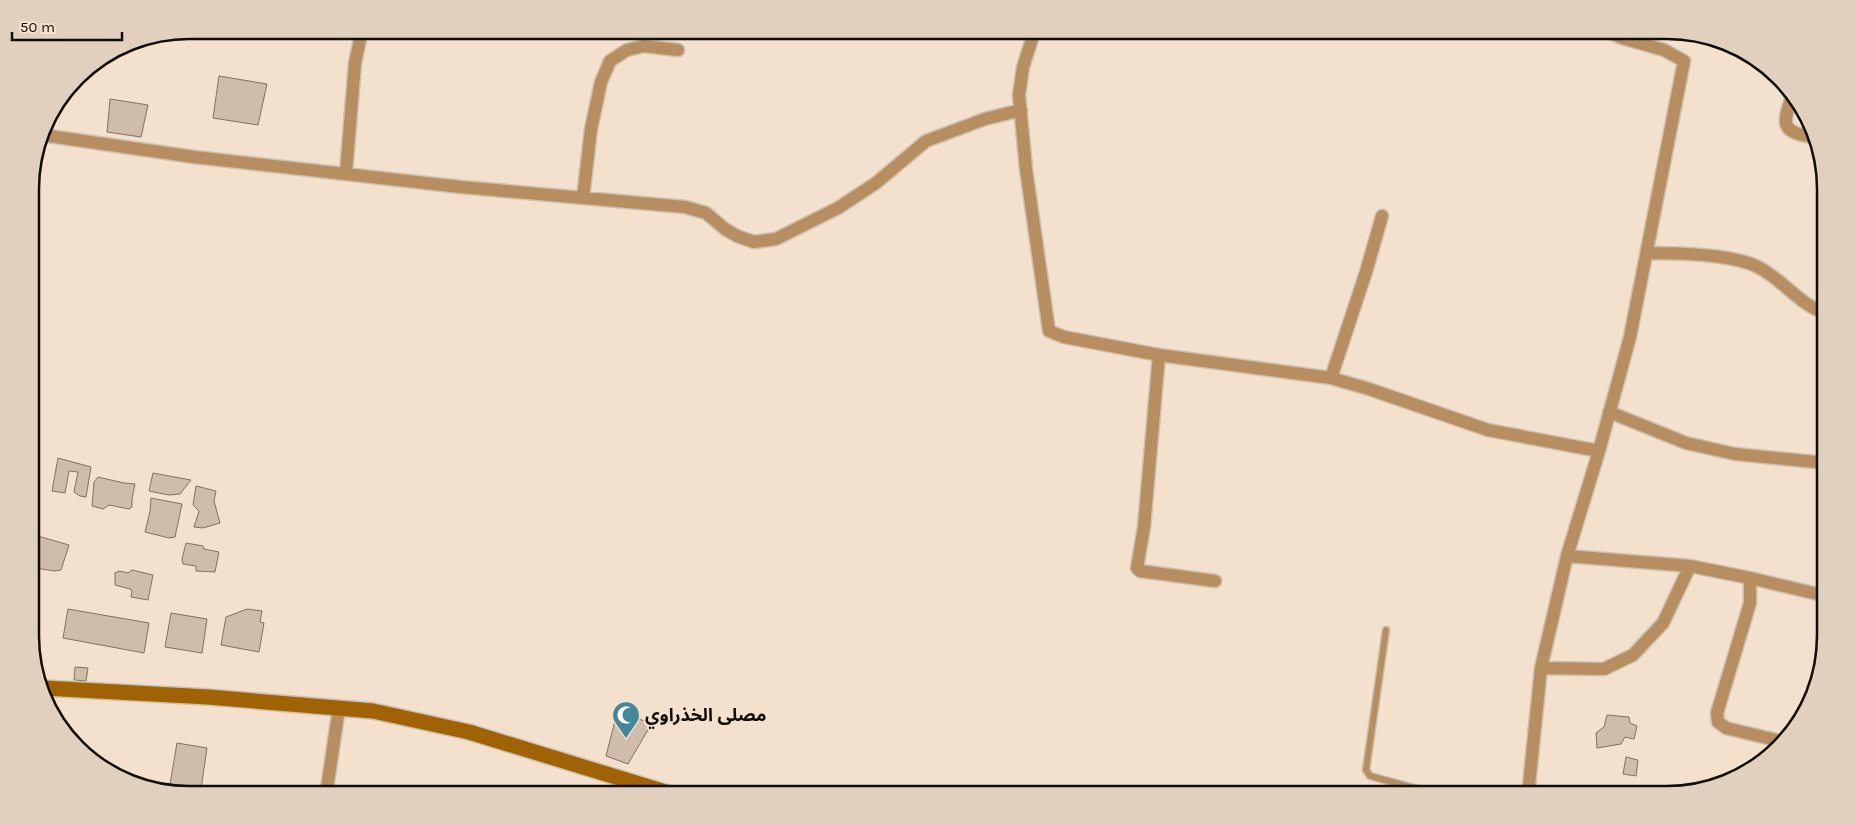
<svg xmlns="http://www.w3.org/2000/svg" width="1856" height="825" font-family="Karla,'Noto Sans Arabic',sans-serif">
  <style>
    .building { fill: #cfbca9; stroke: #81715f }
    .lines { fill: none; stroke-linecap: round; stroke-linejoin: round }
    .lane-casing { stroke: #cfbfad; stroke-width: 9 }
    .street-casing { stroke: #cfbfad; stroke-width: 15 }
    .secondary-casing { stroke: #cfbfad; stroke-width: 18 }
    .lane { stroke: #b78e61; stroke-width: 6 }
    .street { stroke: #b78e61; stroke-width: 12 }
    .secondary { stroke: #9f6204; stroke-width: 15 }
    .labels { text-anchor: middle; stroke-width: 4; stroke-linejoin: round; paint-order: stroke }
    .poi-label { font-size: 18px; font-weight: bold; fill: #130d07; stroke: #f3e1cd; text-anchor: start }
    .rim { fill: none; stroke: #130d07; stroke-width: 2.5 }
  </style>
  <rect width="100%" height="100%" fill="#f3e1cd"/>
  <path class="building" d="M219,76L267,84L258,125L213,118Z
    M110,99L148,105L141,137L107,132Z
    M31,441L38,442L31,455Z
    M58,458L91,467L86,497L80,496L74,492L78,472L69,471L65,493L52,491Z
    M153,473L191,480L180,494L169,495L149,491Z
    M98,477L124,483L135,484L132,499V507L129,509L109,505L103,509L92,506L94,482Z
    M196,486L216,491L214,501L220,523L203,528L194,527L199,511L193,505Z
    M151,498L182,504L175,537L169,538L145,532L150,511Z
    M31,534L69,545L61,570L55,571L41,569L31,565Z
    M186,543L203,546L204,549L219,552L215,572L196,571V566L183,564L182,559Z
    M132,570L153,575L148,600L131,597L132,591L130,589L115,585V573L119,571L128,573Z
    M68,609L149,623L144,653L63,638Z
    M247,609L262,611L260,622L264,623L259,652L221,645L226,617Z
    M171,613L207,619L202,653L165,647Z
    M75,667L88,668L86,681L74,680Z
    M617,713L652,723L628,764L606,756Z
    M1607,715L1629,717L1630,723L1637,726L1634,739L1625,737L1621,744L1597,748L1596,733L1604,727Z
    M177,743L207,748L201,789L170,784Z
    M1626,757L1638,760L1636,776L1623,774Z"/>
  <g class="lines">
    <g class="lane-casing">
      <path id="lane" d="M1386,630L1366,770L1370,776L1429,792L1431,795"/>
    </g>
    <g class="street-casing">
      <path id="street" d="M1035,30L1023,67L1019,95L1026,169L1049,331L1064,337L1159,355L1331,378L1369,389L1488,430L1599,451
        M1793,92C1785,121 1776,131 1812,137
        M42,135L194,157L461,187L685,207L706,213L725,229L737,236L754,242L776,239L838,208L876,183L926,141L985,119L1021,110
        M346,173L355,63L362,30
        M583,198L591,129L601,82L610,61L627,50L644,46L678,50
        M1647,253C1676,253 1733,254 1758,267C1782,279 1800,305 1825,313
        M1159,355L1144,527L1137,568L1140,571L1215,581
        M1331,378L1366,272L1382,216
        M1609,412L1686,443L1735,454L1826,463
        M1567,556L1690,566L1750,578V603L1717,713L1718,722L1726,728L1784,742
        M1750,578L1826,596
        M1821,663L1823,635L1826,621
        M1541,668L1604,669L1633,655L1663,623L1690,566
        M326,795L339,708
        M1528,795L1541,668L1567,556L1599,451L1630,337L1684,61L1664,50L1622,38L1603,30"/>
    </g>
    <g class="secondary-casing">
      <path id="secondary" d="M44,688L208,697L373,711L469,732L675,795"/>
    </g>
    <use href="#lane" class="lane"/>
    <use href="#street" class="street"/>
    <use href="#secondary" class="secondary"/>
  </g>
  <defs>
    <g id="mosque-pin" transform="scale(1.4375)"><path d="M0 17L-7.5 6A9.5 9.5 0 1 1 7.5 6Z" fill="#458698" stroke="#f3e1cd"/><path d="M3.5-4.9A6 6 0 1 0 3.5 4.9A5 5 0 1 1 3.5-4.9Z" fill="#fff"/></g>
  </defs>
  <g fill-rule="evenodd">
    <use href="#mosque-pin" x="626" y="715"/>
  </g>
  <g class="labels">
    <g class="poi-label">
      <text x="645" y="721">مصلى الخذراوي</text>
    </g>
  </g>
  <path d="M0 0H1856V825H0ZM189 39H1667A150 150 0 0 1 1817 189V636A150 150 0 0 1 1667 786H189A150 150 0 0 1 39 636V189A150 150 0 0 1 189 39Z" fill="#e1d0bd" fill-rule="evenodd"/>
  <path class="rim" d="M189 39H1667A150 150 0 0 1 1817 189V636A150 150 0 0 1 1667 786H189A150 150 0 0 1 39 636V189A150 150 0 0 1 189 39Z"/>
  <path d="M12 32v8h110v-8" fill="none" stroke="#130d07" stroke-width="2.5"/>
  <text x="20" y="32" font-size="15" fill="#130d07" stroke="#f3e1cd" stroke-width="4" paint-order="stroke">50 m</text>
</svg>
